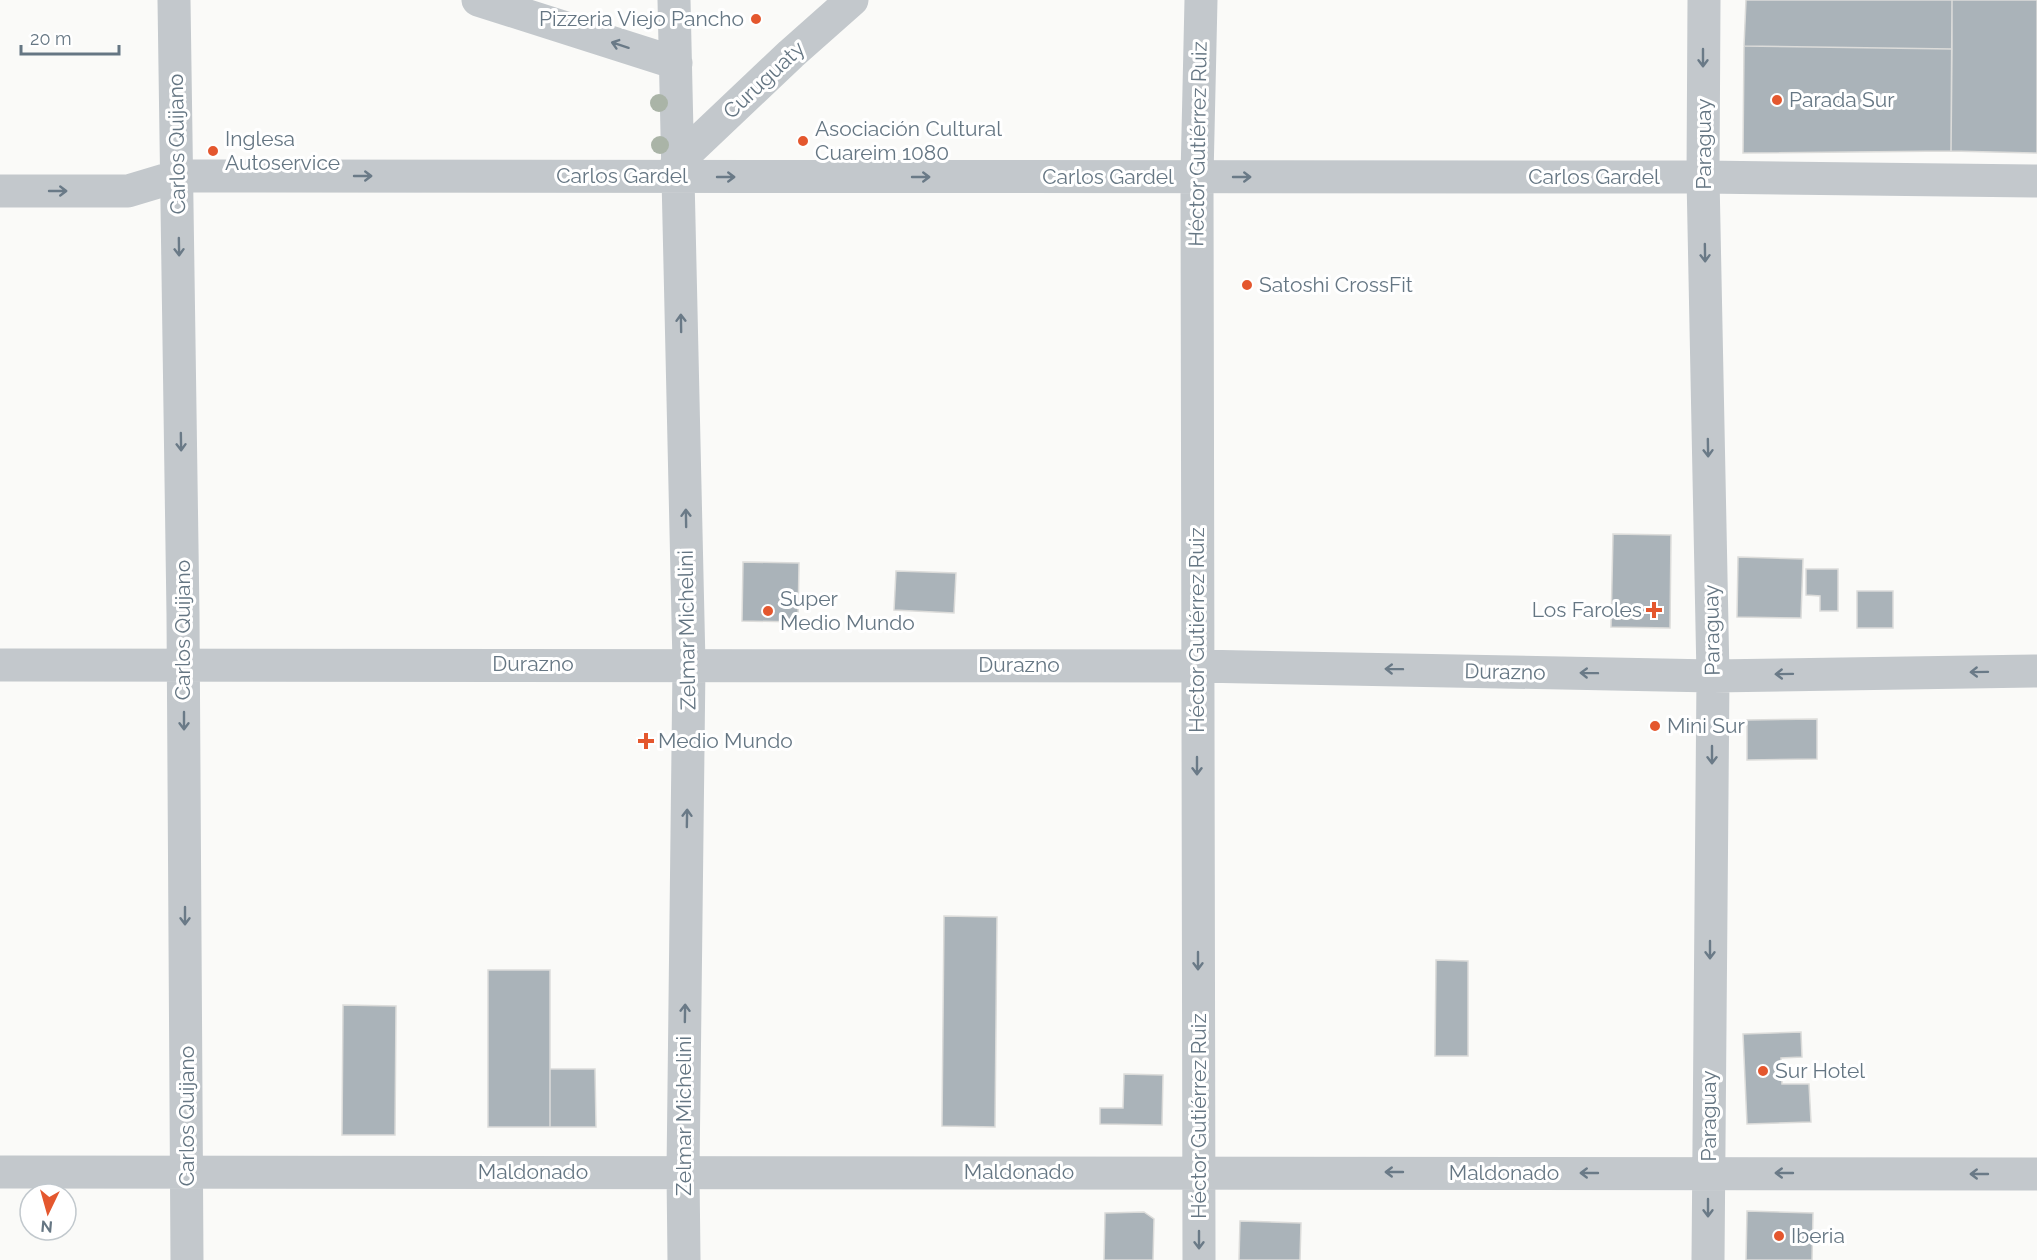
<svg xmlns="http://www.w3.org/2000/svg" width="2037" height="1260" font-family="Raleway,sans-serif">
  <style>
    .building { fill: #aab3b9; stroke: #dcdcda; stroke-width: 1.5 }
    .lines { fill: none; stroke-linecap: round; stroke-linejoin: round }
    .minor { stroke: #c3c8cc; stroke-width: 33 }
    .tree { fill: #aab4a7 }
    .oneway { stroke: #6a7a87 }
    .poi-dot { fill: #e4572e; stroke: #fff; stroke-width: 2 }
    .labels { text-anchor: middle; stroke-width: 6; stroke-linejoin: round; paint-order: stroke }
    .poi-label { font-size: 21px; fill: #657683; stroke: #fff; text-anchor: start }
    .street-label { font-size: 21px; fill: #657683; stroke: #fff }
  </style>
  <rect width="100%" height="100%" fill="#fafaf8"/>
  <path class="building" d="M1746,0H1952V49L1744,46Z
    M1952,0H2037V153L1951,151Z
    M1744,46L1952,49L1951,151L1743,153Z
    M1613,534L1671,535L1670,628L1611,627Z
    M1738,557L1803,559L1801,618L1737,617Z
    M743,562L799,563L798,622L742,621Z
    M1806,569H1838V611H1820V596L1806,595Z
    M896,571L956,573L954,613L894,610Z
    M1857,591H1893V628H1857Z
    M1817,719V759L1747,760V720Z
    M944,916L997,917L995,1127L942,1126Z
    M1436,960L1468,961V1056H1435Z
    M488,970H550V1127H488Z
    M343,1005L396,1006L395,1135H342Z
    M1801,1032L1802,1057L1781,1058L1782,1084H1809L1811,1122L1747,1124L1743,1034Z
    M550,1069H595L596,1127H550Z
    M1124,1074L1163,1075L1162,1125L1100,1124V1108H1123Z
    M1747,1211L1813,1213L1812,1260H1746Z
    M1144,1212L1154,1219L1153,1260H1104L1105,1213Z
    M1240,1221L1301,1223L1300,1260H1239Z"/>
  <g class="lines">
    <path class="minor" d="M174,0L183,615L187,1260
      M478,0L676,63
      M674,0L689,664L683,1172L684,1260
      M1704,0L1703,177L1713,676L1708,1260
      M677,162L791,54L852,0
      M0,191H128L178,176L1703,177L2037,181
      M0,665L1197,666L1713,676L2037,671
      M0,1172L2037,1174
      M1199,1260L1197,177L1201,0"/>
  </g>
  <g class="tree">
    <circle cx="659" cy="103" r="9"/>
    <circle cx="660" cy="145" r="9"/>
  </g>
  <defs><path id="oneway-shaft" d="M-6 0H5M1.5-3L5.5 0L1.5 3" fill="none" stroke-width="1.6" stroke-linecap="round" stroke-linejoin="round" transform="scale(1.5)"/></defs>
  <g class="oneway">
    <use href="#oneway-shaft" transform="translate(620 45) rotate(-162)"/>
    <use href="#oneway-shaft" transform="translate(1703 58) rotate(90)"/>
    <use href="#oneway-shaft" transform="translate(363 176)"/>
    <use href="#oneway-shaft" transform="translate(726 177)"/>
    <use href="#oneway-shaft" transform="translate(921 177)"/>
    <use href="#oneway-shaft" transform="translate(1242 177)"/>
    <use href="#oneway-shaft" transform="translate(58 191)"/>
    <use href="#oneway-shaft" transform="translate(179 247) rotate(89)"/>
    <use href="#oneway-shaft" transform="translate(1705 253) rotate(89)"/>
    <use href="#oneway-shaft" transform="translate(681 323) rotate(-91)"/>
    <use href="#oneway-shaft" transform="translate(181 442) rotate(89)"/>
    <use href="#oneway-shaft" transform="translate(1708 448) rotate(89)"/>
    <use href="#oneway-shaft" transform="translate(686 518) rotate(-91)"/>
    <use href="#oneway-shaft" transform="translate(1394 669) rotate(-179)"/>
    <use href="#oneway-shaft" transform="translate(1979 672) rotate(179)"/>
    <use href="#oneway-shaft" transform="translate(1589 673) rotate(-179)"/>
    <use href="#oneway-shaft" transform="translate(1784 674) rotate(179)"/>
    <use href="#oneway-shaft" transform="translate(184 721) rotate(90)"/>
    <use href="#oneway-shaft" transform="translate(1712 755) rotate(90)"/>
    <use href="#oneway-shaft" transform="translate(1197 766) rotate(90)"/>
    <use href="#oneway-shaft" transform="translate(687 818) rotate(-89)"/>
    <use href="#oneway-shaft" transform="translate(185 916) rotate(90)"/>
    <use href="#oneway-shaft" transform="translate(1710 950) rotate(90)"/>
    <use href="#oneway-shaft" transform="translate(1198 961) rotate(90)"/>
    <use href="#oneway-shaft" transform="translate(685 1013) rotate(-89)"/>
    <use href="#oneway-shaft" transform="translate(1394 1172) rotate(-180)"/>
    <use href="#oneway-shaft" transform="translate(1589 1173) rotate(-180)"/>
    <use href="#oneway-shaft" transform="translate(1784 1173) rotate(-180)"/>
    <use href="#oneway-shaft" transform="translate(1979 1174) rotate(-180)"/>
    <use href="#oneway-shaft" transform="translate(1708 1208) rotate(90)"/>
    <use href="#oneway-shaft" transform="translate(1199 1240) rotate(90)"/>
  </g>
  <g class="poi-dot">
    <circle cx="756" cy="19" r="6"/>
    <circle cx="1777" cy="100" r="6"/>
    <circle cx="803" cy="141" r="6"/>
    <circle cx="213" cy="151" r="6"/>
    <circle cx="1247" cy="285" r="6"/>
    <path d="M1651 601h6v6h6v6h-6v6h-6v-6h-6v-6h6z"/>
    <circle cx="768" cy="611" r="6"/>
    <circle cx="1655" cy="726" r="6"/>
    <path d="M643 732h6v6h6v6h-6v6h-6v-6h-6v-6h6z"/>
    <circle cx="1763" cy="1071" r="6"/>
    <circle cx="1779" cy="1236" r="6"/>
  </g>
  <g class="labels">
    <g class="poi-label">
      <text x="744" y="26" text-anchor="end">Pizzeria Viejo Pancho</text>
      <text x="1789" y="107">Parada Sur</text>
      <text x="815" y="136">Asociación Cultural<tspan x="815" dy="24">Cuareim 1080</tspan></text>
      <text x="225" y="146">Inglesa<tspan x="225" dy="24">Autoservice</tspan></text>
      <text x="1259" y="292">Satoshi CrossFit</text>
      <text x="780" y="606">Super<tspan x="780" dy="24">Medio Mundo</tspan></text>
      <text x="1642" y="617" text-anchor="end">Los Faroles</text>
      <text x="1667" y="733">Mini Sur</text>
      <text x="658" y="748">Medio Mundo</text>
      <text x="1775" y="1078">Sur Hotel</text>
      <text x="1791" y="1243">Iberia</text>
    </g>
    <g class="street-label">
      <text transform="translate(764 80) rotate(-43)" y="7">Curuguaty</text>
      <text transform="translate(177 144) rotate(-91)" y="7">Carlos Quijano</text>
      <text transform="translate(1198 144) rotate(-89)" y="7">Héctor Gutiérrez Ruiz</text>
      <text transform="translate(1704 144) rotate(-90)" y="7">Paraguay</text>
      <text x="622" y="183">Carlos Gardel</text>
      <text x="1108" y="184">Carlos Gardel</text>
      <text x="1594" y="184">Carlos Gardel</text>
      <text transform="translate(183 630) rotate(-90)" y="7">Carlos Quijano</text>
      <text transform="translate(687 630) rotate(-91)" y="7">Zelmar Michelini</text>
      <text transform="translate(1197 630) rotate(-90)" y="7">Héctor Gutiérrez Ruiz</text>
      <text transform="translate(1712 630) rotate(-91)" y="7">Paraguay</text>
      <text x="533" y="671">Durazno</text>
      <text x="1019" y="672">Durazno</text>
      <text transform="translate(1505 672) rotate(1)" y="7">Durazno</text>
      <text transform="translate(187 1116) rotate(-90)" y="7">Carlos Quijano</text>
      <text transform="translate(684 1116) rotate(-90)" y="7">Zelmar Michelini</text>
      <text transform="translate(1199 1116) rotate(-90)" y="7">Héctor Gutiérrez Ruiz</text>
      <text transform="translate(1709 1116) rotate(-90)" y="7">Paraguay</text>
      <text x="533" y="1179">Maldonado</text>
      <text x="1019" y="1179">Maldonado</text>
      <text x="1504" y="1180">Maldonado</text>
    </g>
  </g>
  <g transform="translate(48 1212) rotate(185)"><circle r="28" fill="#ffffff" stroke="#c1c8cd" stroke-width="1.5"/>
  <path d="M0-4.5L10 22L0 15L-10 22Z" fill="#e4572e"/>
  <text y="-9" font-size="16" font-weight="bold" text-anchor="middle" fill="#657683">N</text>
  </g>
  <path d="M21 45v9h98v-9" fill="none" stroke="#657683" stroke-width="3"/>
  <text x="30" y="45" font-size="18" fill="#657683" stroke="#ffffff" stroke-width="4.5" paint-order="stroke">20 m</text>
</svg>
